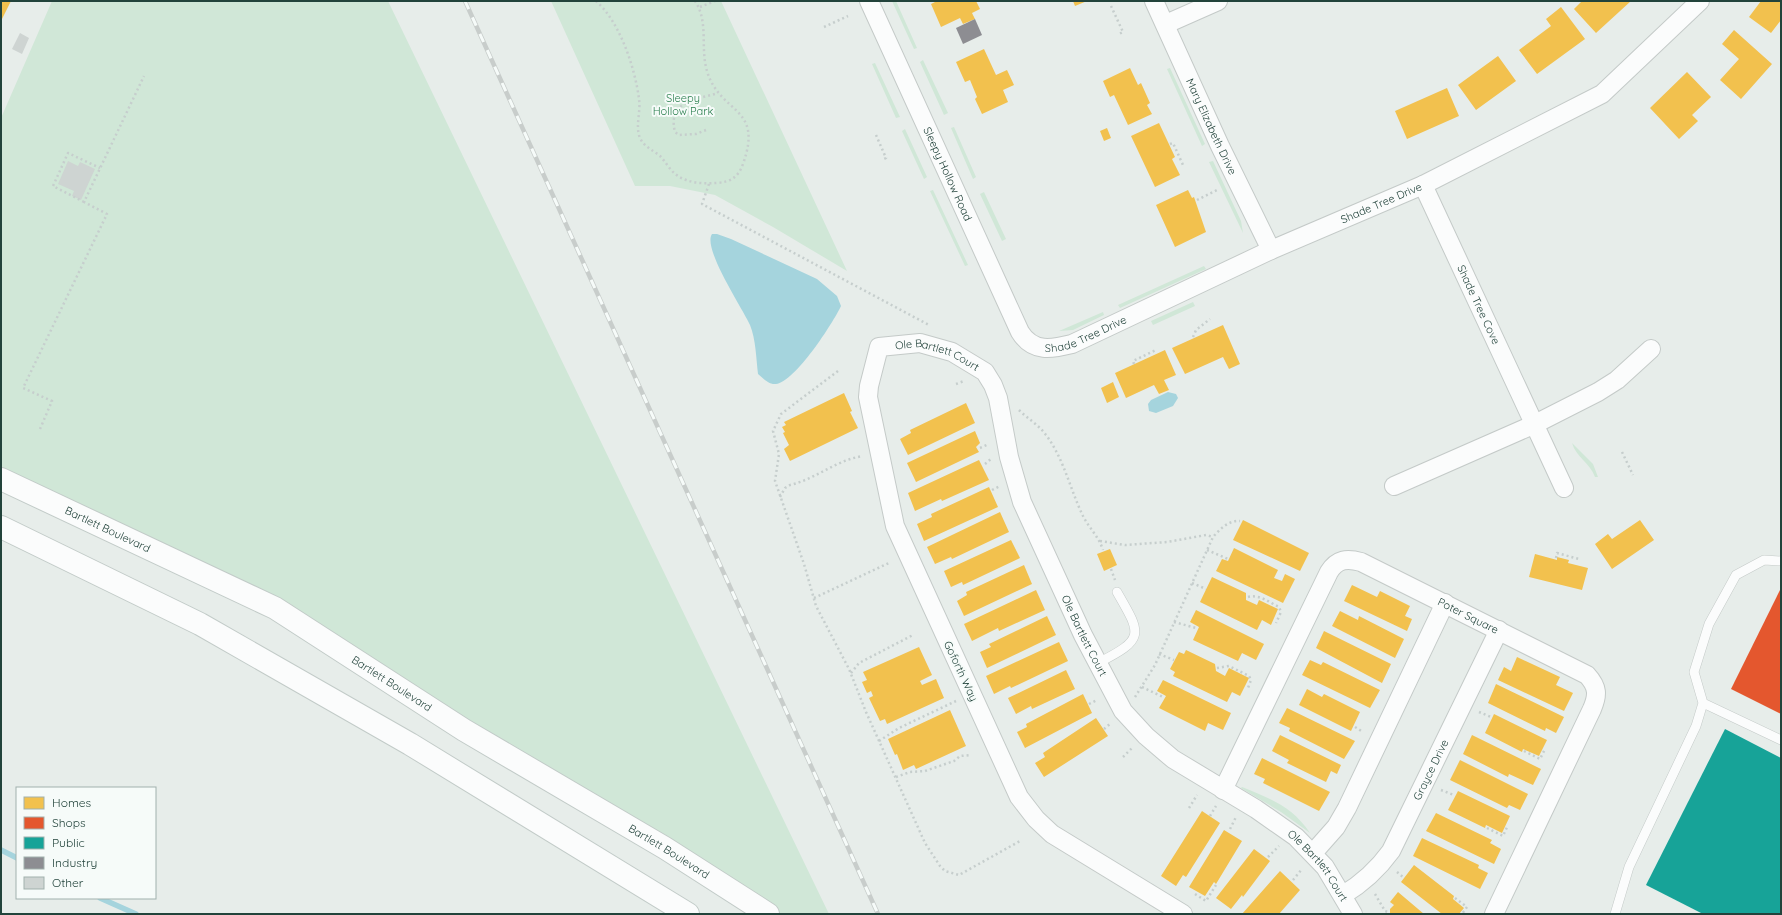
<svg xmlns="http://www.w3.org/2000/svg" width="1782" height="915" font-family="Quicksand,sans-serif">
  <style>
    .green { fill: #d0e7d7 }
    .water { fill: #a5d4dd }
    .homes { fill: #f2c14e }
    .shops { fill: #e4572e }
    .public { fill: #17a398 }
    .industry { fill: #8d8d92 }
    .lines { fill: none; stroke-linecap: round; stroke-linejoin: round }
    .stream { stroke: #a5d4dd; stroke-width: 5.5 }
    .building { fill: #ced4d2 }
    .service-casing { stroke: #c4cac8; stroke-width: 10 }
    .minor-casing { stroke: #c4cac8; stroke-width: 20 }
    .secondary-casing { stroke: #c2cbc8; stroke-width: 24 }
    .path { stroke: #c6cecd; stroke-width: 2.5; stroke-dasharray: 2 3; stroke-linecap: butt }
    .service { stroke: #fbfcfc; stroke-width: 9 }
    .minor { stroke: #fbfcfc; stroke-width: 18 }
    .secondary { stroke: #fbfcfc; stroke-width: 22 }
    .rail-casing { stroke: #c8cdcb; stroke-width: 4.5 }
    .rail { stroke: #f6fbf9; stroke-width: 3; stroke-dasharray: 9; stroke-linecap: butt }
    .labels { text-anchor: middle; stroke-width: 4; stroke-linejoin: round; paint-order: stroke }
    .park-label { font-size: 11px; fill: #287e4c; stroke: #f6fbf9 }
    .street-label { font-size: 11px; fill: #22433b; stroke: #f6fbf9 }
  </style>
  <rect width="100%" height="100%" fill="#e7edea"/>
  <path class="green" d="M52,1H388L829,914H768L275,608L1,479V118Z
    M551,1H721L847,271L773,227L715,195L670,186H635Z
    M892,1H896L917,48L914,49Z
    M923,60L948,113L944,115L920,62Z
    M875,63L900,117L896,118L872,64Z
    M1170,68L1205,144L1202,146L1167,69Z
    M954,127L976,177L973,179L951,128Z
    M905,129L927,177L924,179L902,131Z
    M1213,161L1241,221L1243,233L1209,162Z
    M933,190L968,265L965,266L930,191Z
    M984,192L1006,239L1002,241L980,194Z
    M1204,266L1206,269L1120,308L1118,305Z
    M1193,302L1195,306L1153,325L1151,321Z
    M1103,312L1104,315L1073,330L1059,331Z
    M1572,443L1593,464L1598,477H1595C1590,463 1576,457 1572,443Z
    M1242,787C1271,799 1292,806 1310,833L1281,812L1241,788Z"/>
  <path class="water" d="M712,234H717L731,239L817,279L837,296L841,306C833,323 795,382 776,384C769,385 763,378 758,374C756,358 756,340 750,325C743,309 702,248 712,234Z
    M1168,392L1176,394L1178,398L1173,406L1156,413L1149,411L1148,404L1151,400Z"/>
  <path class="homes" d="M1,1H11L1,21Z
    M937,1H976L980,9L972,13L975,19L963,24L960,18L941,27L931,4Z
    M1073,1H1087L1075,6Z
    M1582,1H1631L1596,33L1574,9Z
    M1761,1H1781V20L1771,33L1749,17Z
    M1561,7L1585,39L1537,74L1519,50L1551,26L1546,19Z
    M1734,30L1772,64L1741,99L1720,80L1739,59L1722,44Z
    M984,49L996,75L1007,70L1014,85L1003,90L1008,102L982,114L975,99L977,97L970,80L965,82L956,62Z
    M1498,56L1516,81L1476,110L1458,85Z
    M1130,68L1138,85L1141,83L1150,103L1147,105L1152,114L1128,125L1114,95L1110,97L1103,81Z
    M1687,72L1711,97L1692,115L1698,121L1679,139L1650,108Z
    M1447,88L1459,116L1407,139L1395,111Z
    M1159,123L1175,157L1172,159L1180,175L1155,187L1131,136Z
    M1107,128L1111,138L1104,141L1100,131Z
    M1188,190L1192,198L1194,197L1206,232L1175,247L1156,205Z
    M1223,325L1240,364L1229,369L1223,357L1185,374L1172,348Z
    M1165,350L1176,375L1164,380L1169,390L1159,394L1154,385L1126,398L1115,373Z
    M1113,382L1119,397L1107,403L1101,388Z
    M844,393L852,411L850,412L858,428L790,461L784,449L789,445L783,433L785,432L782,427L786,425L784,422Z
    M966,403L975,423L908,455L900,439L911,433L910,430Z
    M975,431L980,443L976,447L979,452L916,482L907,463Z
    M979,460L989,480L942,501L941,499L915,511L908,493Z
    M989,487L998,507L924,541L917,524L932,517L931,514Z
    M1000,512L1009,532L952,559L951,557L935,564L927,547Z
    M1243,520L1309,553L1300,571L1233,540Z
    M1640,520L1654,540L1612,569L1595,544L1608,534L1612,539Z
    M1011,540L1020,558L963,585L962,582L951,587L944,571Z
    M1234,548L1278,570L1274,578L1282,581L1285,574L1295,579L1283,603L1216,571L1222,559L1228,561Z
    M1110,549L1117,565L1104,571L1097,554Z
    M1535,554L1557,560V557L1569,560L1568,563L1588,568L1582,590L1529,577Z
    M1024,565L1032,584L964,616L957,601L967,595L966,592Z
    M1212,577L1246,593V600L1257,605L1259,600L1278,609L1271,625L1262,620L1257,630L1200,602Z
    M1352,585L1377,597L1380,591L1410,606L1405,616L1412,619L1407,631L1344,601Z
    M1036,590L1045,610L999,631L998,628L972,641L964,624Z
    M1196,610L1264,644L1256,660L1242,653L1238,661L1193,640L1199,627L1190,622Z
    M1340,611L1358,620L1359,616L1404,639L1395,658L1332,626Z
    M1047,616L1056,635L987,668L980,652L991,647L989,644Z
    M1324,631L1391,664L1382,683L1316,648Z
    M1059,642L1068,661L1011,688L1010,686L994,694L986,676Z
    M919,647L932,675L920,681L922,685L936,679L944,698L887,724L885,719L880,721L869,698L873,696L871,691L867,693L862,682L867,680L863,672Z
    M1186,650L1215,664L1216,671L1225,676L1229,668L1249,678L1240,696L1232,692L1227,702L1173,676L1175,672L1170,669L1179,652L1184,654Z
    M1517,657L1560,677L1556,685L1573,693L1564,711L1498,680L1504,667L1511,671Z
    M1310,660L1321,665L1323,662L1380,690L1370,708L1302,675Z
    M1066,670L1075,689L1032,709L1031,706L1016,714L1008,698Z
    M1163,680L1231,713L1223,730L1208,723L1205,731L1159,708L1166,696L1157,691Z
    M1496,684L1564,717L1556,733L1546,728L1545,731L1488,703Z
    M1307,689L1322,697L1324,694L1360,712L1351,731L1299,705Z
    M1083,694L1092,713L1025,748L1017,732L1027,727L1026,724Z
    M1287,708L1355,741L1344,759L1289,731L1290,728L1279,723Z
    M950,710L966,746L916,769L914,765L903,770L897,754L895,755L888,739Z
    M1494,714L1547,740L1539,756L1523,749L1522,752L1485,733Z
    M1096,718L1108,736L1044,777L1035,763L1045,757L1043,753Z
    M1280,735L1341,765L1337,774L1331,771L1326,782L1287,763L1289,760L1272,751Z
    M1472,735L1541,769L1533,785L1509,774L1508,777L1463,754Z
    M1262,758L1330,792L1319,811L1263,783L1265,779L1254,774Z
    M1460,760L1528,794L1520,810L1509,805L1507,808L1450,780Z
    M1458,791L1510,816L1502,833L1486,825L1485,828L1448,810Z
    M1202,811L1220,823L1186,877L1183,875L1176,886L1161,876Z
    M1436,813L1492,840L1490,843L1501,849L1494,864L1426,831Z
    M1224,830L1242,841L1216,884L1214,882L1205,896L1189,887Z
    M1422,838L1479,865L1478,868L1488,873L1480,889L1413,856Z
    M1254,849L1270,861L1243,897L1242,895L1231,909L1216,898Z
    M1414,865L1454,896L1453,899L1464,908L1459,914H1442L1401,882Z
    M1280,871L1300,890L1279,914H1242Z
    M1398,892L1424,914H1390V909L1394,905L1390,902Z"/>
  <path class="shops" d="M1781,588V714L1731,689Z"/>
  <path class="public" d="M1725,729L1781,758V914H1703L1646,885Z"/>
  <path class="industry" d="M975,19L982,35L963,44L956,28Z"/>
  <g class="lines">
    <path class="stream" d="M1,850L17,858
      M100,898L136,914"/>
  </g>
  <path class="building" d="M20,33L29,38L22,54L12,49Z
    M68,161L78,166L80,162L95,169L81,200L72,196L74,191L58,184Z"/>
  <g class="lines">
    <g class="service-casing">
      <path id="service" d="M1098,663C1145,639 1142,635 1117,592
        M1703,703L1694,672L1709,624L1736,575L1764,560L1781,561
        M1615,914L1629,867L1696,726L1703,703L1781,740"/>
    </g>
    <g class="minor-casing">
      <g id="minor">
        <path id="s1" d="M869,1L1020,332C1033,353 1052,349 1072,344L1271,250L1423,185L1602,94L1700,1"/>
        <path id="s2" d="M1154,1L1220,146L1271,250"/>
        <path d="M1166,24L1218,1"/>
        <path id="s3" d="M1423,185L1564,488"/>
        <path d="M1394,486L1535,424L1598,392L1617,380L1651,349"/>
        <path id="s4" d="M1223,790L1329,572C1337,559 1347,558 1361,562L1587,675C1598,687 1598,695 1592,709L1494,914"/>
        <path d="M1313,853L1336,827L1347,808L1445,603"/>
        <path id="s5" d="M1343,895C1363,883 1378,869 1391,851L1499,630"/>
        <path id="s6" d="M1183,914L1052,834L1036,819L1019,797L895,526L868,397L869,386L879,347L920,343L952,352L985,372L993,385L998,398L1009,457L1022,502L1083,635L1123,711L1146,736L1173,759L1256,809L1296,837L1325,867L1353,914"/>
      </g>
    </g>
    <g class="secondary-casing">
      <g id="secondary">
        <path id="s7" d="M1,479L275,608L464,730L665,848L768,914"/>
        <path d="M1,527L200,624L410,744L688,914"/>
      </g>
    </g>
    <path class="path" d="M596,1C620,22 635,68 639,99C641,112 635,126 640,138C644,147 653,150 660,156C666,162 670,171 678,176C688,183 704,184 716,183C730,182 738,178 743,164C764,105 720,115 707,71C700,48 709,22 695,1
      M1111,6L1123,32L1119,34
      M700,7L715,1
      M824,27L848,16
      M706,130L696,134L679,135L675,132C667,100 697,100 718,93
      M876,135L886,158L884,159
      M1170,144L1173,143L1183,165
      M709,184L702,204L929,325
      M1197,200L1219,189
      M84,202L53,186L68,153L100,168
      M1193,337L1196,330L1210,319
      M1134,364L1133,361L1156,350
      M838,371L781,414L773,431L779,454L775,481L804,564L816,606L849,669L866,712L925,843L940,866L945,871L959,875L1020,841
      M956,384L964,381
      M1019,410C1028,419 1039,425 1046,435C1064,459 1070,489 1083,516C1089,528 1099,537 1103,550
      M40,429L52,401L23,388L107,214L84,202L144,76
      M980,448L989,444
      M1622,452L1633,475
      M985,464L992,458
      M992,490L1000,486
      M780,497L785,488L790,485C816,479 836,460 863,456
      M1100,541L1125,545L1167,542L1206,535L1213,537
      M1207,550L1228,559
      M1556,558L1557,553L1579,559
      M1111,569L1115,580
      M1192,583L1206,589
      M1248,597C1259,594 1269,602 1279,607L1281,612L1276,623
      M814,598L891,562
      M1174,622L1196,628
      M1159,654L1174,660
      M1217,668L1229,666L1249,676L1251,680L1248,688
      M851,673L859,663L913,635
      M1142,687L1163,697
      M1135,697L1155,665L1213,537C1220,529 1229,520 1240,521
      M1089,704L1097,700
      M1479,712L1491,717
      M1355,727L1363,732
      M1104,729L1111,723
      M879,741L899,728L956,701
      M1524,751L1540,759L1545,749
      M1123,757L1133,747
      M896,777L910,772L925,771L954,761L960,756L971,755
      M1441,790L1454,795
      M1189,808L1197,795
      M1210,816L1216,806
      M1487,828L1503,836L1508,825
      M1230,829L1236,817
      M1268,857L1279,846
      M1397,872L1403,877
      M1293,880L1302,869
      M1195,894L1206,901L1216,885
      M1375,894L1385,911L1388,912
      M1455,898L1467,907L1462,914"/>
    <use href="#service" class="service"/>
    <use href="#minor" class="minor"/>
    <use href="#secondary" class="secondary"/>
    <g class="rail-casing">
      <path id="rail" d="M465,1L878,914"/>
    </g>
    <use href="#rail" class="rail"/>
  </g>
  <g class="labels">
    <g class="park-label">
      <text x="683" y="102">Sleepy<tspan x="683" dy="13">Hollow Park</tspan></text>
    </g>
    <g class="street-label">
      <text dy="4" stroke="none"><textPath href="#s2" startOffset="138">Mary Elizabeth Drive</textPath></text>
      <text dy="4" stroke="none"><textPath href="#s1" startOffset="190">Sleepy Hollow Road</textPath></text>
      <text dy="4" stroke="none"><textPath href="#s1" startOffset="762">Shade Tree Drive</textPath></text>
      <text dy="4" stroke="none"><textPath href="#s3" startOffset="132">Shade Tree Cove</textPath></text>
      <text dy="4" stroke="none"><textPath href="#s1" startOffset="438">Shade Tree Drive</textPath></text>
      <text dy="4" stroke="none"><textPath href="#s6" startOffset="745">Ole Bartlett Court</textPath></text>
      <text dy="4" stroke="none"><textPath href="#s7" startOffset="118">Bartlett Boulevard</textPath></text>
      <text dy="4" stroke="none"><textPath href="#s4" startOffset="399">Poter Square</textPath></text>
      <text dy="4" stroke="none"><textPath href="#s6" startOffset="1081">Ole Bartlett Court</textPath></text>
      <text transform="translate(961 671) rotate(65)" y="4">Goforth Way</text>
      <text dy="4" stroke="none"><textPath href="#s7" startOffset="442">Bartlett Boulevard</textPath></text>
      <text dy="4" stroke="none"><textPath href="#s5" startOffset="156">Grayce Drive</textPath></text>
      <text dy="4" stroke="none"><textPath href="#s7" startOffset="766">Bartlett Boulevard</textPath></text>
      <text dy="4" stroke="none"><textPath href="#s6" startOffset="1417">Ole Bartlett Court</textPath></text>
    </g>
  </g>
  <rect width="1782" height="915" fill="none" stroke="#22433b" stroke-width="4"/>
  <rect x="16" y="787" width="140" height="112" fill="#f6fbf9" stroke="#a1b1ad"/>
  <rect x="24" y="797" width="20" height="12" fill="#f2c14e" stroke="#a1b1ad"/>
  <text x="52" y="807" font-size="12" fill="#22433b">Homes</text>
  <rect x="24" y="817" width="20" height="12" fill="#e4572e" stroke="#a1b1ad"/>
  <text x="52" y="827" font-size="12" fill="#22433b">Shops</text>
  <rect x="24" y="837" width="20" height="12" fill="#17a398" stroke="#a1b1ad"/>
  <text x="52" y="847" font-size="12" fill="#22433b">Public</text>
  <rect x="24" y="857" width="20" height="12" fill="#8d8d92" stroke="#a1b1ad"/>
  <text x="52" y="867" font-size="12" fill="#22433b">Industry</text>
  <rect x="24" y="877" width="20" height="12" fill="#ced4d2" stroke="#a1b1ad"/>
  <text x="52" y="887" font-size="12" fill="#22433b">Other</text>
</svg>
